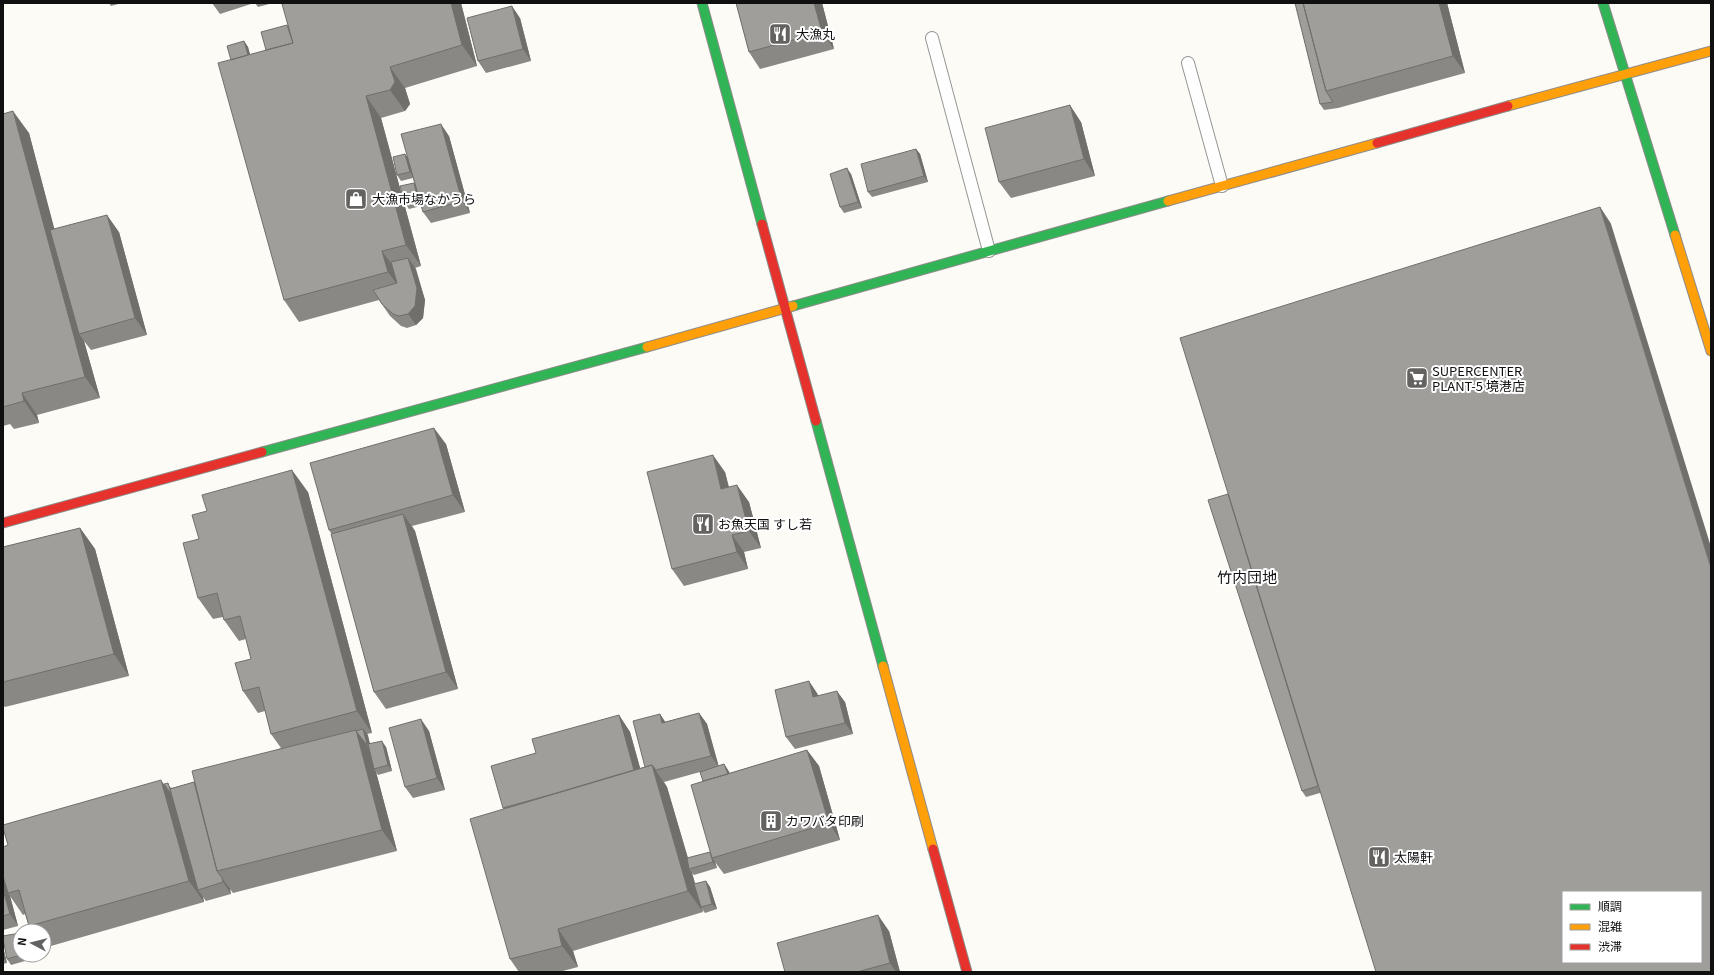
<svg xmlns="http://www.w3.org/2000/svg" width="1714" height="975" font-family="Georgia,'Noto Sans JP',serif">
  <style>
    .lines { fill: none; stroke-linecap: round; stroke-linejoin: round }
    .lane-casing { stroke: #969694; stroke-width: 14 }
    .fast-casing { stroke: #8d8c8a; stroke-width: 11 }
    .slow-casing { stroke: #8d8c8a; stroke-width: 11 }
    .jam-casing { stroke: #8d8c8a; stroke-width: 11 }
    .lane { stroke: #fffefe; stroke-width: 12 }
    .fast { stroke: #30b455; stroke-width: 9 }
    .slow { stroke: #ff9f0a; stroke-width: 9 }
    .jam { stroke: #e5322d; stroke-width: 9 }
    .wall { fill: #8a8885; fill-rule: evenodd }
    .shaded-wall { fill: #706f6c }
    .building { fill: #a09e9b; stroke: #706f6c; fill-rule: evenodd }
    .labels { text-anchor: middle; stroke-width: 4; stroke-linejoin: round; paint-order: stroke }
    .poi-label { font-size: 13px; fill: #101010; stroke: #fff; text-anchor: start }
    .quarter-label { font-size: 15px; fill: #101010; stroke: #fff }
  </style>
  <rect width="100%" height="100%" fill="#fcfbf6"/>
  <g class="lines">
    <g class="lane-casing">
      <path id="lane" d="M932,38L989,251
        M1188,63L1222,186"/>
    </g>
    <g class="fast-casing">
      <path id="fast" d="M702,3L762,224
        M1603,3L1675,235
        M793,306L1168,201
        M816,421L883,666
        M262,452L647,347"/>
    </g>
    <g class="slow-casing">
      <path id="slow" d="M1508,106L1711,51
        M1168,201L1377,143
        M1675,235L1711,351
        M647,347L793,306
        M883,666L933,849"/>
    </g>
    <g class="jam-casing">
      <path id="jam" d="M1377,143L1508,106
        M762,224L816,421
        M3,523L262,452
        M933,849L967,972"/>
    </g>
    <use href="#lane" class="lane"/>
    <use href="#fast" class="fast"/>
    <use href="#slow" class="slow"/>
    <use href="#jam" class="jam"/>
  </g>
  <path class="wall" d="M109,3H122L111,6Z
    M212,3H251V4L220,14Z
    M255,3H273L258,7Z
    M287,3H461L477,66L405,88L410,104L405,111L381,118L421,266L415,268L425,300L423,318L416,325L407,328L401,326L390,316L379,300L299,322L284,300L231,60L244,41L248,47L250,55L266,50L288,26Z
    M736,3H822L834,49L760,69L749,52Z
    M1295,3H1447L1465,73L1338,108L1324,110L1320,104Z
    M520,18L531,61L486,73L478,61Z
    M3,114L29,133L54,229L119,232L147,335L91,350L84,341L100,398L37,415L39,423L14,429L10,424L3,426Z
    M1081,122L1095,176L1011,198L999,182Z
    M449,136L470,213L431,223L423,212L421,206L409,209L405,203L414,183L415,185L413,178L401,181L397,175L405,154L407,157Z
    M916,149L920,154L928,182L872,197L868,192Z
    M851,174L862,208L844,213L840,207Z
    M1600,207L1611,224L1320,793L1306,797L1302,791L1228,494Z
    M446,444L465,512L412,526L415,531L458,689L386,709L374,692L331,533L329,530Z
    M725,472L729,487L749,502L761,548L744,552L748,569L684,586L672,569Z
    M308,492L372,733L367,734L370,744L386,747L392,771L378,775L376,772L397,851L233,893L230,889L231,894L206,901L203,897L204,902L44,948V931H32L29,926L25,914L23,915L10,896L18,926L3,930V878L8,845L164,784L172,788L194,782L281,748L271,734L265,711L258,713L243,691L251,659L246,639L239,641L224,620L223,617L213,619L198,598L199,539Z
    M80,528L95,549L129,676L5,707L3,705V547Z
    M817,693L818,695L845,702L853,734L795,749L786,737Z
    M699,713L707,724L718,766L724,764L730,773L807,750L819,766L840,840L724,874L715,862L717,868L694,875L692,873L695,884L706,881L710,887L717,909L705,913L702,909L703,912L573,951L578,967L559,972H519L510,959L503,808L536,753L619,715L630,732L640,768L645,767L660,714L665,722ZM700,772L703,781L711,854L688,858L667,787L664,782Z
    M429,731L445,790L413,798L405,787Z
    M889,931L900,972H785Z
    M20,933V955H24L25,961L11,965L7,959Z
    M3,950L4,951L7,963L3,964Z"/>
  <path class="shaded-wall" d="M451,3H461L477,66L462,45Z
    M814,3H822L834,49L822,32Z
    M1439,3H1447L1465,73L1453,56Z
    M512,6L520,18L531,61L523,49Z
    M244,41L248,47L253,65L249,59Z
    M390,67L405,88L410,104L405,111L390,90Z
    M366,96L381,118L421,266L406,245Z
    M1070,105L1081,122L1095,176L1084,159Z
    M13,111L29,133L82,333L79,334L84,341L100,398L85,377Z
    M441,124L449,136L470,213L462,201Z
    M916,149L920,154L928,182L924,176Z
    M405,154L410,160L414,178L410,172Z
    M847,168L851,174L862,208L858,202Z
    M414,183L418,189L422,206L418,200Z
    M1600,207L1611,224L1711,547V568Z
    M107,215L119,232L147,335L135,318Z
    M382,251L398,273L404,294L388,272Z
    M408,258L416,269L425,300L423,318L416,325L408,314Z
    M22,393L37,415L39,423L24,401Z
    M434,428L446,444L465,512L453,495Z
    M713,455L725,472L733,506L721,489Z
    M292,470L308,492L372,733L357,711Z
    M737,485L749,502L761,548L749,531Z
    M403,514L415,531L458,689L446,672Z
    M80,528L95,549L129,676L114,654Z
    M732,535L744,552L748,569L737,552Z
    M809,681L817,693L821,708L813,697Z
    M837,691L845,702L853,734L845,723Z
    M699,713L707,724L719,767L711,756Z
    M660,714L668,726L662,723Z
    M619,715L630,732L646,789L634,772Z
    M421,719L429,731L445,790L437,778Z
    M363,729L368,735L371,749L367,744Z
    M356,730L371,751L374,769L376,772L397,851L382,830Z
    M382,741L386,747L392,771L388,765Z
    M807,750L819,766L840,840L829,823Z
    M724,764L728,770L732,781L728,775Z
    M652,765L667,787L691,869H689L692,873L702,907H701L703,912L688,891Z
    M161,780L176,802L198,890L203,897L204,902L189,881Z
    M710,852L714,857L712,858L715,862L717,868L713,862Z
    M3,878L8,893L10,896L18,926L10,914L3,890Z
    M222,878L230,889L231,894L223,882Z
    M706,881L710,887L717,909L712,904Z
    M878,915L889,931L900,972H896L890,963Z
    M558,929L573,951L578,967L562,946Z
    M3,950L4,951L7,963L3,958Z
    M21,955H24L25,961Z"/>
  <path class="building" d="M287,3H451L462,45L390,67L395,82L390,90L366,96L406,245L382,251L388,272L284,300L218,63L293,43L282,4Z
    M736,3H814L822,32L749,52Z
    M1295,3H1303L1326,91L1333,102L1320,104Z
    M1303,3H1439L1453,56L1326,91Z
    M512,6L523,49L478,61L467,18Z
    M287,25L293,43L266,50L261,32Z
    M244,41L248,55L231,60L227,46Z
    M1070,105L1084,159L999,182L985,128Z
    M13,111L85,377L22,393L24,401L3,407V114Z
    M441,124L462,201L423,212L401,134Z
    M916,149L924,176L868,192L861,164Z
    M405,154L410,172L397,175L393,157Z
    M847,168L858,202L840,207L830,174Z
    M414,183L418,200L405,203L400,186Z
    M1600,207L1711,568V972H1376L1180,338ZM1563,892H1701V962H1563Z
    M107,215L135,318L79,334L50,230Z
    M408,258L417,288L415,306L408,314L399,316L393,314L382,304L373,290L397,283L391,262Z
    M434,428L453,495L329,530L310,463Z
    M713,455L721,489L737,485L749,531L732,535L737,552L672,569L647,472Z
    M292,470L357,711L271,734L259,687L243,691L235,663L251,659L240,616L224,620L217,593L198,598L183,543L199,539L192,515L207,511L202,495Z
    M1228,494L1318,786L1302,791L1208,500Z
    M403,514L446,672L374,692L331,534Z
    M80,528L114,654L3,682V547Z
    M809,681L813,697L837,691L845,723L786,737L775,690Z
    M699,713L711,756L656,770L652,765L645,767L633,721L660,714L662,723Z
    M619,715L634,770L553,794L503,808L491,766L536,753L532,739Z
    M421,719L437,778L405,787L389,728Z
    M363,729L367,744H366L356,731Z
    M356,730L382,830L217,871L192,771Z
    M382,741L388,765L374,769L368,744Z
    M807,750L829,823L712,858L691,785Z
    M724,764L728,774L703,781L700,772Z
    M652,765L688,891L558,929L562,946L510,959L470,819Z
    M161,780L189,881L29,926L19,890L8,893L3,876V847L8,845L3,828V825Z
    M194,782L217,871L222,878L223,882L198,890L170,789Z
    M168,783L170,789L171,794L164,784Z
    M710,852L713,862L689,869L687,858Z
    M706,881L712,904L701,907L694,884Z
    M3,890L10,914L3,916Z
    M878,915L890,963L857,972H785L777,943Z
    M20,933V946L19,947L20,951V955H21L7,959L3,939V936Z"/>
  <defs>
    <g id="restaurant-square" transform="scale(1.15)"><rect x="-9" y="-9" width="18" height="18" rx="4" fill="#636260" stroke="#fff"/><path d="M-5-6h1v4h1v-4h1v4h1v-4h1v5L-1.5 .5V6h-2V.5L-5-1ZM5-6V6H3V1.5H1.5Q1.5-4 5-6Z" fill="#fff"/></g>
    <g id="shop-square" transform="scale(1.15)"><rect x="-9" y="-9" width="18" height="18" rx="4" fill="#636260" stroke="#fff"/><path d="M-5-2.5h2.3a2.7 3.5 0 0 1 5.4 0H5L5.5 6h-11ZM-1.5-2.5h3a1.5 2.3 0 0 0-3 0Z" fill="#fff"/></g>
    <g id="supermarket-square" transform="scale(1.15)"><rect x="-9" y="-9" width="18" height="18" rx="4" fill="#636260" stroke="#fff"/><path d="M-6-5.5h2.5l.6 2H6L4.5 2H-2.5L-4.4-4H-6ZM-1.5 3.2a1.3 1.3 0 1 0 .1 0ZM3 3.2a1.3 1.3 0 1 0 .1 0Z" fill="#fff"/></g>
    <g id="building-square" transform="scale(1.15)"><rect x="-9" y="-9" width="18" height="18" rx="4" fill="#636260" stroke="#fff"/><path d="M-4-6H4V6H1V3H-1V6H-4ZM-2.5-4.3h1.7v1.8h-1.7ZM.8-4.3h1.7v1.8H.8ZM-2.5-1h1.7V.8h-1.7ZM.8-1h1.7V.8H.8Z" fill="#fff"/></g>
  </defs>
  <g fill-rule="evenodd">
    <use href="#restaurant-square" x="780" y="34"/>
    <use href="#shop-square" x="356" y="199"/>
    <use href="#supermarket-square" x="1417" y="378"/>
    <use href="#restaurant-square" x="703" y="524"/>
    <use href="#building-square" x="771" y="821"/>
    <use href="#restaurant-square" x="1379" y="857"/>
  </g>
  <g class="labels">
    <g class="poi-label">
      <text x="796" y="39">大漁丸</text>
      <text x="372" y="204">大漁市場なかうら</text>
      <text x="1432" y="376">SUPERCENTER<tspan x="1432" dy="15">PLANT-5 境港店</tspan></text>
      <text x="718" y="529">お魚天国 すし若</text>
      <text x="786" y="826">カワバタ印刷</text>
      <text x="1394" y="862">太陽軒</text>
    </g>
    <g class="quarter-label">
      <text x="1247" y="583">竹内団地</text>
    </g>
  </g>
  <rect width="1714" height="975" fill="none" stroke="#101010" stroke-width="8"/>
  <rect x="1562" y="891" width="140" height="72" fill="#ffffff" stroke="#9f9f9f"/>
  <rect x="1570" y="904" width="20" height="6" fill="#30b455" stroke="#9f9f9f"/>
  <text x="1598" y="911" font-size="12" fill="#101010">順調</text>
  <rect x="1570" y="924" width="20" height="6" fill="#ff9f0a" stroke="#9f9f9f"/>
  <text x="1598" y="931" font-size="12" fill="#101010">混雑</text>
  <rect x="1570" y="944" width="20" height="6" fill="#e5322d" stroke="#9f9f9f"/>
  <text x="1598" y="951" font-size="12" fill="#101010">渋滞</text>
  <g transform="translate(32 943) rotate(277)"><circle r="19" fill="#ffffff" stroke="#9f9f9f"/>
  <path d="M0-3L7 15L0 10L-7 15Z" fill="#636260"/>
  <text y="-6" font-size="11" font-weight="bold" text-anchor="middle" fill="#101010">N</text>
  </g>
</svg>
